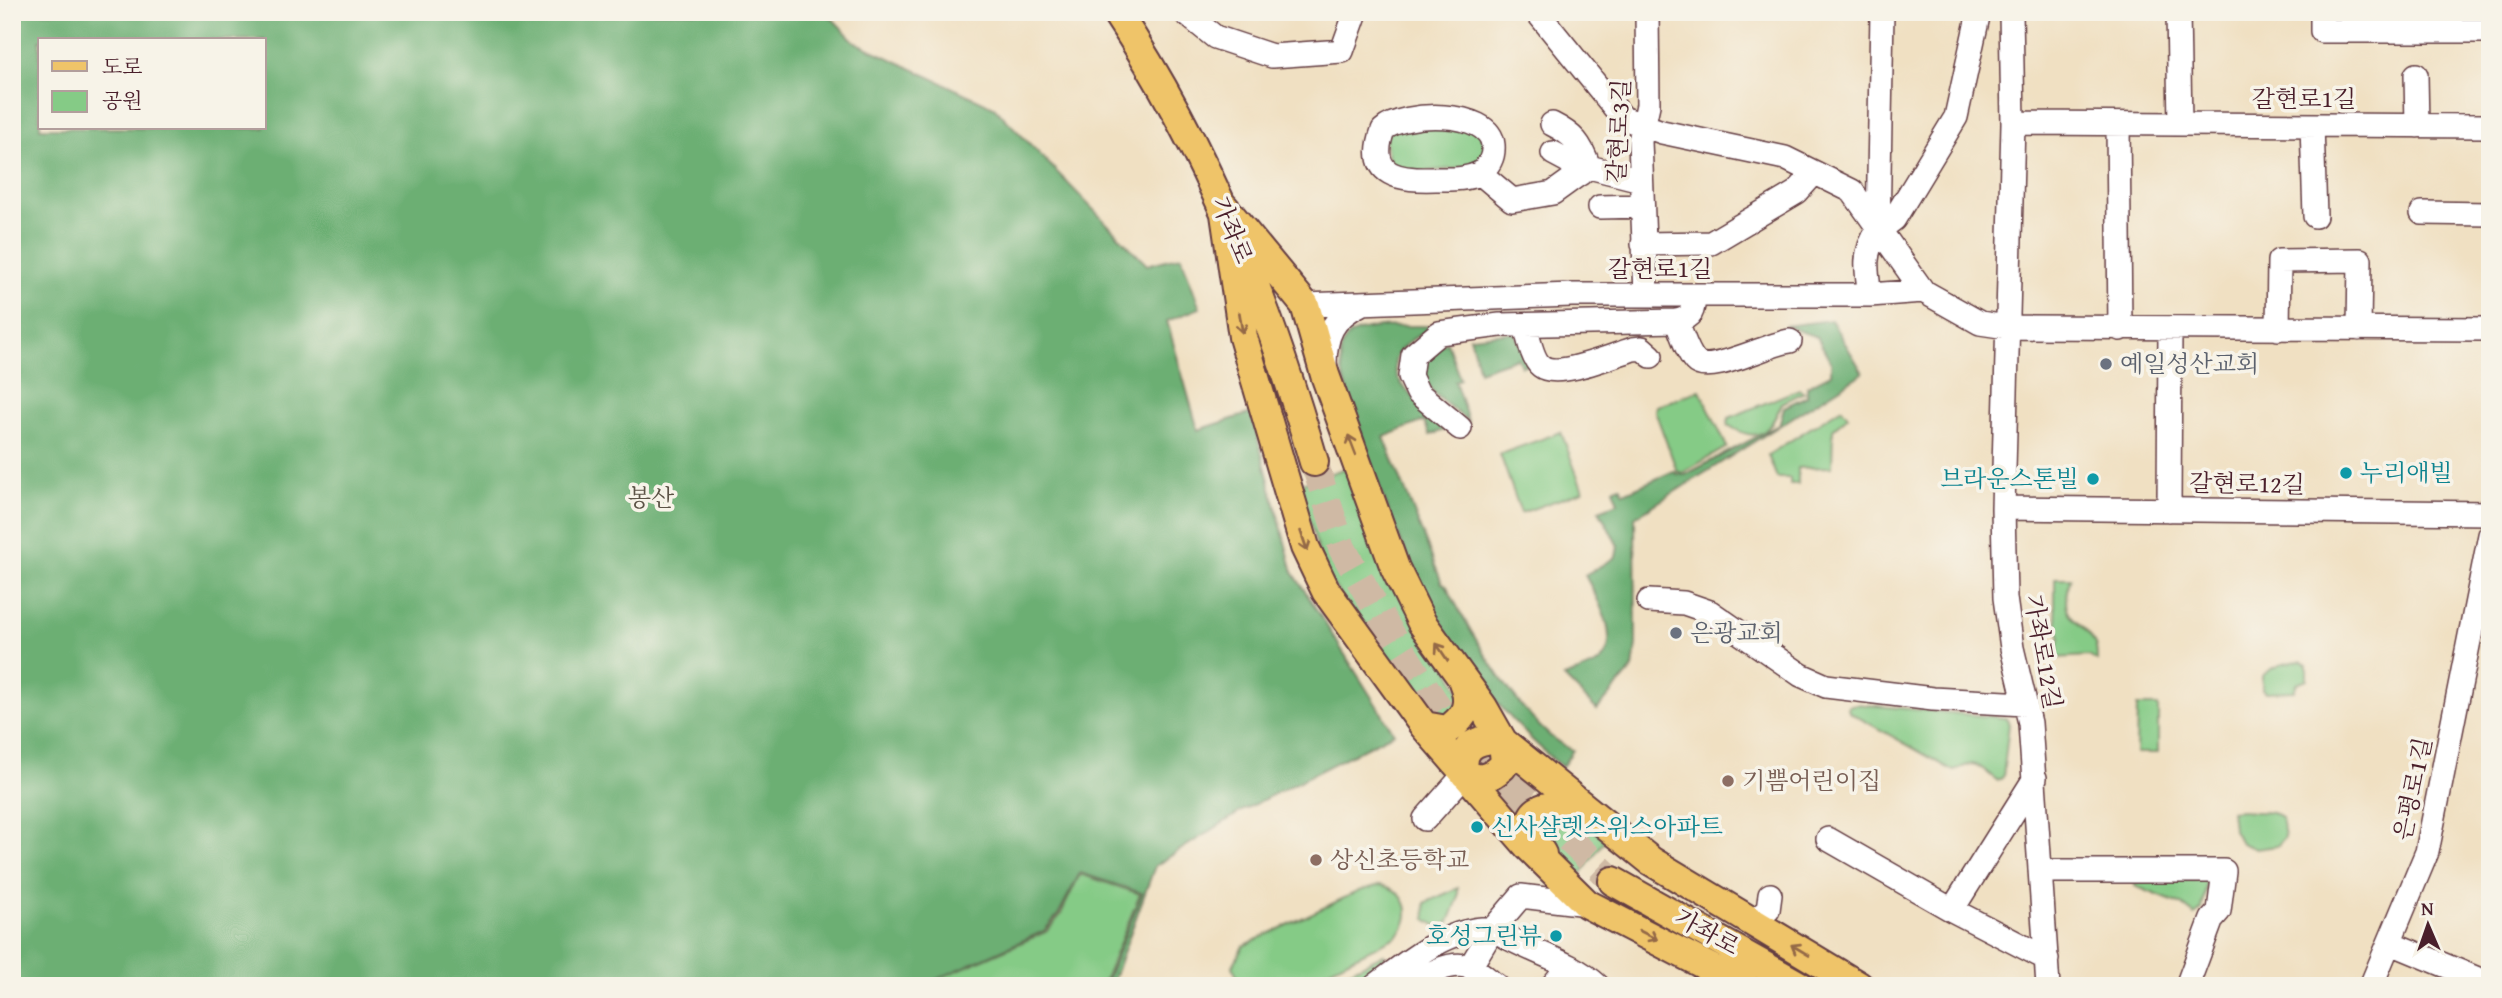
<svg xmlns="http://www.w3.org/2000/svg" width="2502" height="998" font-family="'Gentium Book Plus','Noto Serif KR',serif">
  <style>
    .green { fill: #85cb86; stroke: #687558; stroke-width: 2 }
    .forest { fill: #6caf73; stroke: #5b674f; stroke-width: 2; fill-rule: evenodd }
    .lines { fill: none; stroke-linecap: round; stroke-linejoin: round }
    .major-tunnel { stroke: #cfb9a4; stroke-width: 28; stroke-dasharray: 28 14; stroke-linecap: butt }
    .minor-casing { stroke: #633c42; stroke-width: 26 }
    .major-casing { stroke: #633c42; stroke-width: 32 }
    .minor { stroke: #fff; stroke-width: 23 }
    .major { stroke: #efc469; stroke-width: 28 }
    .oneway { stroke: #946947 }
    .worship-dot { fill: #6b7280; stroke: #f7f3e8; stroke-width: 2.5 }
    .culture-dot { fill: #0f9aa8; stroke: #f7f3e8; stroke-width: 2.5 }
    .education-dot { fill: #8d6e63; stroke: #f7f3e8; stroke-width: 2.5 }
    .labels { text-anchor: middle; stroke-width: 7; stroke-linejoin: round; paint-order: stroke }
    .street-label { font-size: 24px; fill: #4a1f2b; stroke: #f7f3e8 }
    .worship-label { font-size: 24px; fill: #5b616d; stroke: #f7f3e8; text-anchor: start }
    .culture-label { font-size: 24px; fill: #0d838f; stroke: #f7f3e8; text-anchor: start }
    .park-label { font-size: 24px; fill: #5c5346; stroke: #f7f3e8 }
    .education-label { font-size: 24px; fill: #785e54; stroke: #f7f3e8; text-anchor: start }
  </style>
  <rect width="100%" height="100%" fill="#f7f3e8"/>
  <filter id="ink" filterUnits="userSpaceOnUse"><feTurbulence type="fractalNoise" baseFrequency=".0143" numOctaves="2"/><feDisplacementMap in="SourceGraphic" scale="14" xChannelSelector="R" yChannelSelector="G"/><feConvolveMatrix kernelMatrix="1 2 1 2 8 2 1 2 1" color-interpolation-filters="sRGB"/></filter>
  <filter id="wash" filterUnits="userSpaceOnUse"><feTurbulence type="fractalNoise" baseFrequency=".00686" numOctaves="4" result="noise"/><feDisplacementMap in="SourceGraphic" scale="28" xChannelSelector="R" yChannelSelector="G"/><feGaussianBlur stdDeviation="1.57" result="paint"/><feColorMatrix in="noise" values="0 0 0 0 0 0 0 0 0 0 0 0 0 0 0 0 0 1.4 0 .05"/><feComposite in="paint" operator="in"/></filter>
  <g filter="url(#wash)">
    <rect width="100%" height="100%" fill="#f0e0c2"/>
    <path class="green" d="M1480,124L1489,166L1392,174L1383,130Z
      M1799,389L1804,392L1782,403C1770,431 1760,446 1728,425L1729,418Z
      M1700,390L1727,447L1682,473L1677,471L1655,411L1656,406Z
      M1842,408L1848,416L1833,429L1832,467L1798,468V484H1790V478H1777L1768,455Z
      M1561,432L1583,491L1521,513L1500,454Z
      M1349,467L1463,698L1453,716L1433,719L1325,574L1299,484Z
      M2055,578H2071C2054,622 2085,619 2095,644C2097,648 2097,656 2097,661L2089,656L2056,658L2060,636L2055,607Z
      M2301,661L2307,665V679L2297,683L2294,691L2265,692L2262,689V676C2274,666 2285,662 2301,661Z
      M1856,704L2006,718L2009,724L2003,777L1998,781C1976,765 1978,758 1954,771L1849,712L1848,706Z
      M2137,706H2158V753H2136Z
      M2240,810C2254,815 2270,808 2282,818L2285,837L2277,846L2256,849L2241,843L2233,828L2231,811Z
      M1547,815L1579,822L1606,838L1575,883L1549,858L1540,824Z
      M1083,875L1140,894L1102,986H938L935,980L1046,932L1060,916L1079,876Z
      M2207,880L2202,909L2195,915L2182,905L2135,886V881Z
      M1380,885C1408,890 1416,917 1396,937L1295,986H1240L1233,966L1243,946L1359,891Z
      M1458,888V899L1449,922L1439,927L1426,919L1425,903Z
      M1384,954L1385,961L1353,986H1319Z"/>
    <path class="forest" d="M12,12H826L855,42L994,107L1147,265L1181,256L1200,308L1167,321L1198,430L1251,413L1293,572L1394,733L1245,809L1155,866L1111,986H1104L1142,893L1080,873L1058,915L1044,931L922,986H12ZM40,40H264V128H40Z
      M1831,320L1863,373L1635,517L1636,645L1633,668L1597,710L1564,677C1574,673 1586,670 1595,665C1627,646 1596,597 1585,575L1616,557L1618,546L1599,510L1618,503L1613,489L1620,486L1624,493L1674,471L1677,474L1685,475L1779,425L1784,407L1807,396V386L1831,374V362L1817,337L1785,326Z
      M1437,326C1357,361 1407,393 1451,428L1430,435L1424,421L1384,437L1442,583L1446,585C1468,629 1527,733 1573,750L1562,767C1449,672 1401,559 1357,421C1351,402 1332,357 1345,340C1358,322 1415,327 1437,326Z
      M1514,332L1529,364L1521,366L1517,358L1479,371L1470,337Z
      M1447,342L1460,379L1455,381L1468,421C1440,399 1390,366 1447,342Z"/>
  </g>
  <g filter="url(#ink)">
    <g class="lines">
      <path class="major-tunnel" d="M1314,462L1342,548L1386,626L1442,714L1465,741L1613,881"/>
      <g class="minor-casing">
        <path id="minor" d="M1184,12L1215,37L1272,56L1342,51L1356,12
          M1537,12L1623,118L1662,132L1785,158L1852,191L1923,291
          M1882,12L1878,231L1894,219L1956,117L1979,12
          M2011,12L2013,123L2003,508L2005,598L2012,648L2030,723L2048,986
          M2178,12L2180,124
          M2322,12V31H2490
          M2416,75L2417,126
          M2013,123L2490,126
          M1552,124C1574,135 1581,144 1589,167L1641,180
          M2118,124L2120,329
          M2312,125L2315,216
          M1553,153L1568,161L1580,174
          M1480,173C1466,180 1452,179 1436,179C1401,180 1366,178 1383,130C1403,111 1490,109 1493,145C1494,158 1489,165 1480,173L1512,200L1553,193L1589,167
          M1600,207L1642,206
          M2422,213L2490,214
          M1643,244L1711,243L1797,192L1814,173
          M1646,294L1640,141L1648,105L1647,12
          M1870,295C1866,270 1863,251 1878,231
          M1305,305L1572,295H1870L1923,291L1980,323L2007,327L2490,329
          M1676,321C1682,333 1686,351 1695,361C1708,376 1770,343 1790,341
          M1525,325C1528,336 1532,359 1541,366C1557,379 1614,355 1633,349L1642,348L1651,356
          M2278,329L2279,261L2360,260L2359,329
          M1325,365C1325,335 1332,318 1361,304
          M1460,428L1418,393L1410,376L1413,355L1439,333L1500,325L1676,321C1693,317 1693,311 1694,295
          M2003,508L2490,513
          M2169,510L2170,329
          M1649,601L1684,603L1710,612L1801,675L1826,686L1933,699L2025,704
          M2035,778L1952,910L2047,959
          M1425,819L1465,774
          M1828,839L1952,910
          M2042,871H2224L2219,911L2212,919L2187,986
          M1748,919L1757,918L1768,910L1770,895
          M1493,929C1525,951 1569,959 1598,986
          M2391,943L2490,984
          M1470,967L1493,929L1521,896L1587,904
          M1375,986C1408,961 1450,926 1493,929
          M1411,986C1425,975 1451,960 1469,967C1479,970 1488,980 1497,986
          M1552,986L1568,967
          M2371,986L2427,852L2490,535"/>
      </g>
      <g class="major-casing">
        <path id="major" d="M1116,12C1208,150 1268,304 1314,462
          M1224,207L1305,305L1325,375L1395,568L1422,623L1483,707L1503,742L1651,861L1859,986
          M1224,207L1243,337L1305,547L1326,591L1424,726L1528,846L1587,904L1745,986
          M1424,726L1447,730C1466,717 1472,704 1463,682
          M1495,739L1503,742L1505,763L1502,767C1490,778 1480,782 1465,774C1459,750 1472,740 1495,739Z
          M1542,854C1513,810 1545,797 1585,812
          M1613,881L1800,986"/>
      </g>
      <use href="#minor" class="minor"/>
      <use href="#major" class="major"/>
    </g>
    <defs><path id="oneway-shaft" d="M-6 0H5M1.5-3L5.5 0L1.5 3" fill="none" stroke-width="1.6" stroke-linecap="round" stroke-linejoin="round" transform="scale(1.75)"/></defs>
    <g class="oneway">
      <use href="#oneway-shaft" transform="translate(1241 323) rotate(81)"/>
      <use href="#oneway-shaft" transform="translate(1352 445) rotate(-111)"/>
      <use href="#oneway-shaft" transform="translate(1304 541) rotate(71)"/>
      <use href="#oneway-shaft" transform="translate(1442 652) rotate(-124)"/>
      <use href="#oneway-shaft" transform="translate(1648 935) rotate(27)"/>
      <use href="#oneway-shaft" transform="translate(1800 950) rotate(-149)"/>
    </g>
  </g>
  <g class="worship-dot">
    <circle cx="2106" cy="364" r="7"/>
    <circle cx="1676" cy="633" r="7"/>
  </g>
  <g class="culture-dot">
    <circle cx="2346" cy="473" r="7"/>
    <circle cx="2093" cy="479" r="7"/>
    <circle cx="1477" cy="827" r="7"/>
    <circle cx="1556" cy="936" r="7"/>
  </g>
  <g class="education-dot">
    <circle cx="1728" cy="781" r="7"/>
    <circle cx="1316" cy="860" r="7"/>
  </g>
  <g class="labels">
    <g class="street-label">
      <text x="2304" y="107">갈현로1길</text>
      <text transform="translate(1619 131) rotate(-87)" y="8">갈현로3길</text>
      <text transform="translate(1232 230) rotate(68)" y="8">가좌로</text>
      <text x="1660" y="277">갈현로1길</text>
      <text transform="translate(2247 484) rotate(1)" y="8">갈현로12길</text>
      <text transform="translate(2043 652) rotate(80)" y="8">가좌로12길</text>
      <text transform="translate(2413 789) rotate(-78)" y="8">은평로1길</text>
      <text transform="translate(1707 932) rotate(29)" y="8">가좌로</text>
    </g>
    <g class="worship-label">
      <text x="2120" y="372">예일성산교회</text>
      <text x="1690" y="641">은광교회</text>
    </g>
    <g class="culture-label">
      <text x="2360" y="481">누리애빌</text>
      <text x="2079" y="487" text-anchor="end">브라운스톤빌</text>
      <text x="1491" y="835">신사샬렛스위스아파트</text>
      <text x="1542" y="944" text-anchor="end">호성그린뷰</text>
    </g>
    <g class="park-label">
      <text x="651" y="506">봉산</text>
    </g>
    <g class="education-label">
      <text x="1742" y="789">기쁨어린이집</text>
      <text x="1330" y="868">상신초등학교</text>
    </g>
  </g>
  <rect width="2502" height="998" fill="none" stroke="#f7f3e8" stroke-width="42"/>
  <rect x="38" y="38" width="228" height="91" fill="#f7f3e8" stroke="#b29e9c" stroke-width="2"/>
  <rect x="52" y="61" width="35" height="10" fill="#efc469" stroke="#b29e9c" stroke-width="2"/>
  <text x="102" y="74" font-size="21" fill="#4a1f2b">도로</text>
  <rect x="52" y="91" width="35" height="21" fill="#85cb86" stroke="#b29e9c" stroke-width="2"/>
  <text x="102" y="108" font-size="21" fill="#4a1f2b">공원</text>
  <g transform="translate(2428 925) rotate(358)" stroke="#f7f3e8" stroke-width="5" paint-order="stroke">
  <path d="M0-5L12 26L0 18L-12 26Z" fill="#4a1f2b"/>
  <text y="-10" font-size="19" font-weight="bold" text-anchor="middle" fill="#4a1f2b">N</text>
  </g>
</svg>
